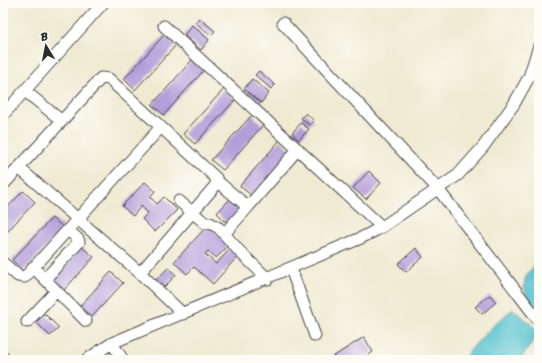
<svg xmlns="http://www.w3.org/2000/svg" width="542" height="363" font-family="Sriracha,sans-serif">
  <style>
    .water { fill: #55c1cf; stroke: #40767d }
    .building { fill: #b49eda }
    .lines { fill: none; stroke-linecap: round; stroke-linejoin: round }
    .minor-casing { stroke: #484844; stroke-width: 13 }
    .minor { stroke: #fff; stroke-width: 11 }
  </style>
  <rect width="100%" height="100%" fill="#fdfcf7"/>
  <filter id="ink" filterUnits="userSpaceOnUse"><feTurbulence type="fractalNoise" baseFrequency=".025" numOctaves="2"/><feDisplacementMap in="SourceGraphic" scale="8" xChannelSelector="R" yChannelSelector="G"/><feConvolveMatrix kernelMatrix="1 2 1 2 8 2 1 2 1" color-interpolation-filters="sRGB"/></filter>
  <filter id="wash" filterUnits="userSpaceOnUse"><feTurbulence type="fractalNoise" baseFrequency=".012" numOctaves="4" result="noise"/><feDisplacementMap in="SourceGraphic" scale="16" xChannelSelector="R" yChannelSelector="G"/><feGaussianBlur stdDeviation="0.9" result="paint"/><feColorMatrix in="noise" values="0 0 0 0 0 0 0 0 0 0 0 0 0 0 0 0 0 1.4 0 .05"/><feComposite in="paint" operator="in"/></filter>
  <g filter="url(#wash)">
    <rect width="100%" height="100%" fill="#efead1"/>
    <path class="water" d="M539,261V313C530,301 518,289 528,273C531,269 536,265 539,261Z
      M513,309C518,314 532,323 535,329C539,337 524,354 519,360H462C478,341 493,324 513,309Z"/>
    <g id="blocks">
      <path class="building" d="M199,18L215,31L211,35L195,22Z
        M192,25L209,40L201,50L184,35Z
        M164,35L176,45L135,90L124,79Z
        M192,60L204,70L164,115L152,105Z
        M259,71L275,85L271,89L255,75Z
        M252,79L269,93L261,103L244,89Z
        M224,89L235,100L195,144L183,134Z
        M306,113L314,121L309,125L301,118Z
        M252,115L263,125L223,170L211,160Z
        M301,123L309,129L299,140L292,133Z
        M280,140L292,151L252,196L240,186Z
        M369,171L381,183L366,199L353,188Z
        M145,182L155,191L150,197L157,204L164,197L177,210L155,232L142,219L148,213L141,206L133,216L122,206Z
        M23,191L35,202L3,236V212Z
        M231,198L242,208L227,223L217,213Z
        M52,218L64,228L23,271L12,260Z
        M208,225L229,245L216,258L208,251L205,254L216,264L230,249L238,256L213,284L194,267L187,274L174,262Z
        M82,247L94,257L63,291L51,281Z
        M416,248L423,257L406,272L398,264Z
        M168,268L176,275L163,288L155,281Z
        M111,272L123,283L91,318L79,307Z
        M490,295L496,302L482,314L475,307Z
        M45,314L59,328L50,336L36,322Z
        M364,337L373,352L361,360H328Z
        M6,352L15,360H3V356Z"/>
    </g>
  </g>
  <g filter="url(#ink)">
    <use href="#blocks" fill-opacity="0" stroke="#484844" stroke-width="1"/>
    <g class="lines">
      <g class="minor-casing">
        <path id="minor" d="M283,23L438,189L539,321
          M164,26L382,227
          M25,91L62,121
          M3,115L103,3
          M19,168L140,273L183,314
          M3,185L101,78L109,79L216,178L217,181L248,207L298,149
          M179,201L205,223H210L219,228L241,253L268,279
          M224,234L248,207
          M3,263L18,276L25,277L161,127
          M33,267L86,321
          M291,269L315,336
          M140,273L215,186L217,181
          M45,279L79,242L78,239L68,230
          M27,322L56,291
          M112,343L123,360
          M86,360L112,343L361,238L382,227L458,175L483,147L514,104L529,77L539,46"/>
      </g>
      <use href="#minor" class="minor"/>
    </g>
  </g>
  <rect width="542" height="363" fill="none" stroke="#fdfcf7" stroke-width="16"/>
  <g transform="translate(46 46) rotate(350)" stroke="#fdfcf7" stroke-width="3" paint-order="stroke">
  <path d="M0-3L7 15L0 10L-7 15Z" fill="#2b2b2b"/>
  <text y="-6" font-size="11" font-weight="bold" text-anchor="middle" fill="#2b2b2b">B</text>
  </g>
</svg>
